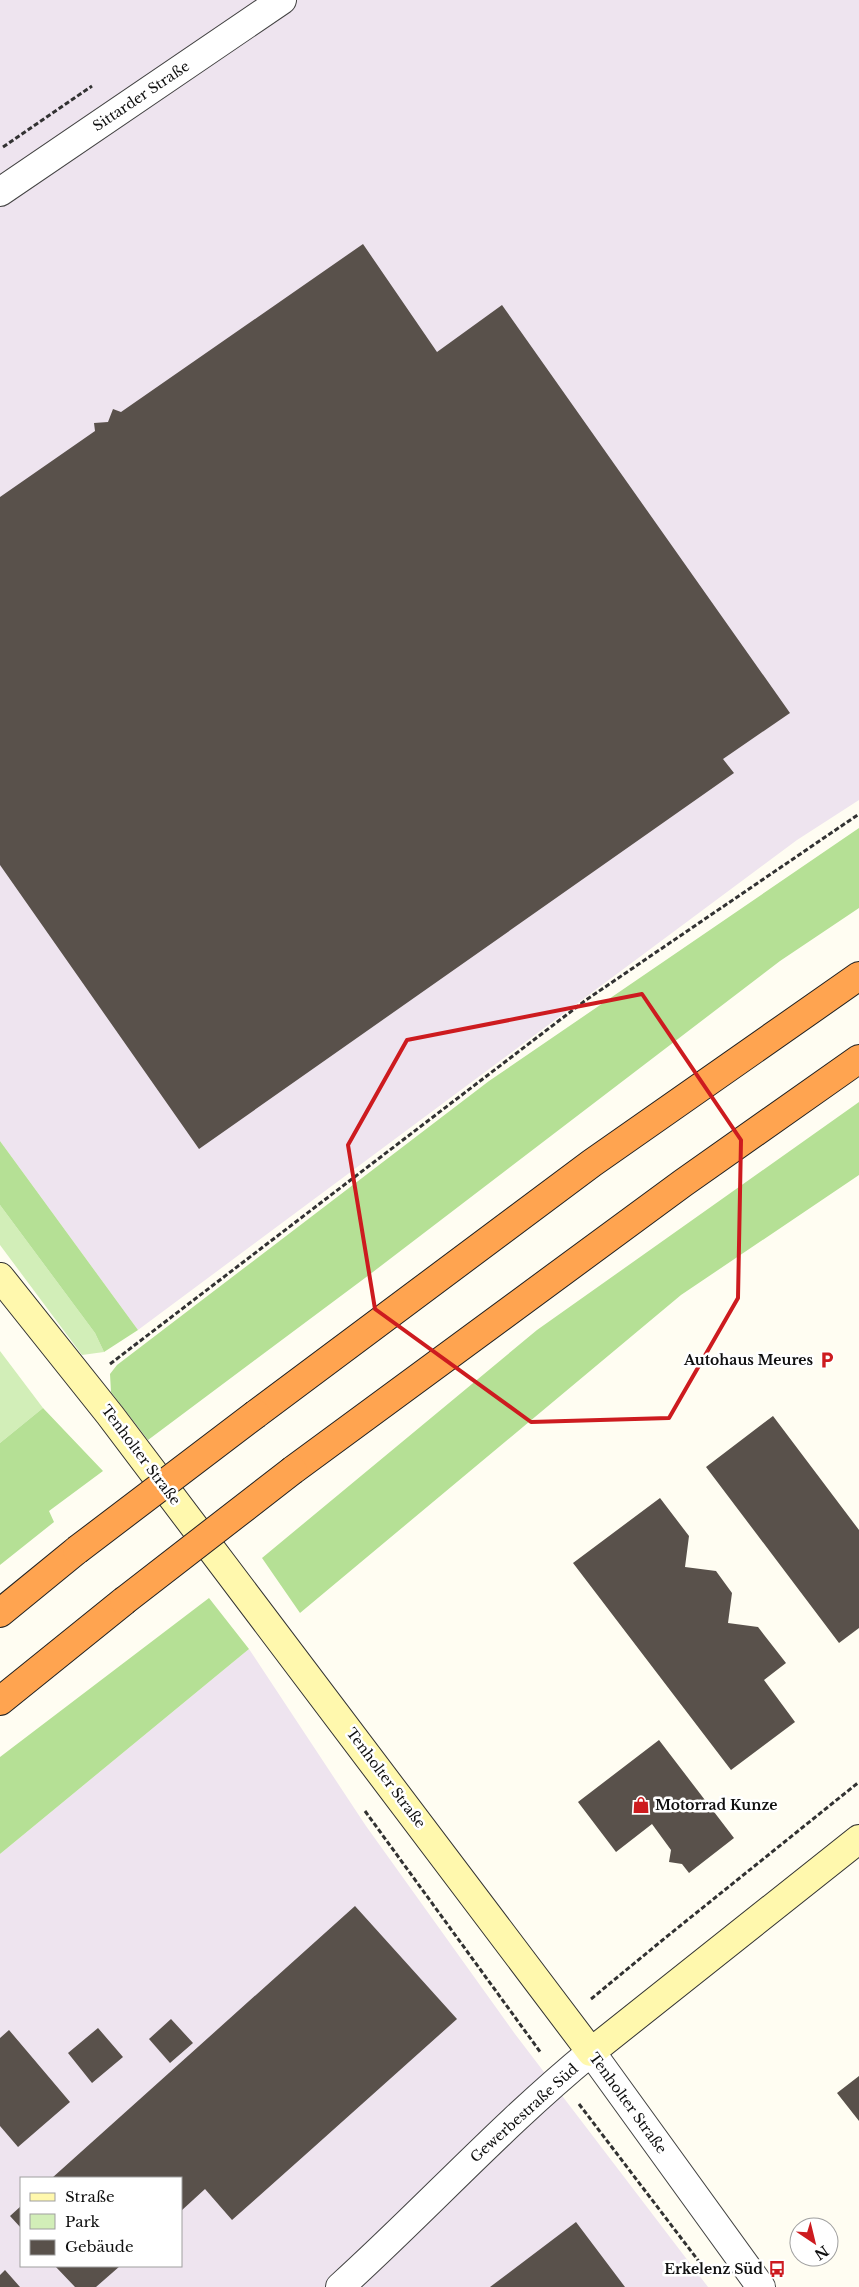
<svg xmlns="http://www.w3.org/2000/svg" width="859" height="2287" font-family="'Libre Baskerville',serif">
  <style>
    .industrial { fill: #eee4ef; fill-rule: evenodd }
    .green { fill: #d2eeb8 }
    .forest { fill: #b5e095 }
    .building { fill: #59514b }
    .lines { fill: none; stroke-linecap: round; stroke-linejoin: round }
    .street-casing { stroke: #434343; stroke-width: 30 }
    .secondary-casing { stroke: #323232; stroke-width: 30 }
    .highway-casing { stroke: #212121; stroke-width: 30 }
    .path { stroke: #323232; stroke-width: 3; stroke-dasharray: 5 2.5; stroke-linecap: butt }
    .street { stroke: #fff; stroke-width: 28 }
    .secondary { stroke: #fff8ad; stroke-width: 28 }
    .highway { stroke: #ffa450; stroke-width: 28 }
    .highway-bridge-casing { stroke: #212121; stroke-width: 30; stroke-linecap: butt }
    .highway-bridge { stroke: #ffa450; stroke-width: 28 }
    .marked { fill: none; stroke: #cd1b1f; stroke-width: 4; stroke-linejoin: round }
    .labels { text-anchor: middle; stroke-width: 5; stroke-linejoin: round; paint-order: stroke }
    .street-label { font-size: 14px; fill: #101010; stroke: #fff }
    .poi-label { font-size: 14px; font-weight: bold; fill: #101010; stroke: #fff; text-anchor: end }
  </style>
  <rect width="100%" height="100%" fill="#fffdf2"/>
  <path class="industrial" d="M0,0H859V800L797,840L138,1330L0,1141Z
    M249,1649L366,1826L515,2034L708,2287H0V1854ZM21,2178H181V2266H21Z"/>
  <path class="green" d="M0,1205L95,1333L104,1352L82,1355L0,1245Z
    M0,1351L43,1408L0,1443Z"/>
  <path class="forest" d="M859,828V908L780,961L369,1275L148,1440L111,1392L110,1374L117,1365L489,1081Z
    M859,1102V1175L681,1295L300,1613L262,1558L537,1330Z
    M0,1141L138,1330L104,1352L95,1333L0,1205Z
    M43,1408L103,1471L49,1511L54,1522L0,1565V1443Z
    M209,1598L249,1649L0,1854V1757Z"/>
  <path class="building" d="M363,244L437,352L502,305L790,713L723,759L734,773L199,1149L0,865V497L95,431L94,423L108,422L113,409L121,412Z
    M773,1416L859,1530V1628L839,1643L706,1467Z
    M660,1498L689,1536L685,1567L716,1571L732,1593L728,1623L758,1627L786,1663L764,1680L795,1722L731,1770L573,1563Z
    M659,1740L734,1838L689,1873L682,1864L669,1862L671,1850L652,1824L616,1852L578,1802Z
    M355,1906L457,2019L314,2147L232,2220L205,2189L181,2211V2178H52Z
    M171,2019L193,2043L170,2063L149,2039Z
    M98,2028L123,2057L92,2083L68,2053Z
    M9,2030L70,2102L18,2147L0,2126V2038Z
    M859,2076V2121L837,2093Z
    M21,2206V2228L10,2216Z
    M576,2222L625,2287H490Z
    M55,2266H120L96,2287H75Z
    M5,2270L20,2287H0V2275Z"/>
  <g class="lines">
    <g class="street-casing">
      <path id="street" d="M0,192L282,0
        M340,2287C425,2210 502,2125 591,2052L761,2287"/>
    </g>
    <g class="secondary-casing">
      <path id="secondary" d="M0,1277L110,1415L591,2052L859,1839"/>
    </g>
    <g class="highway-casing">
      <path id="highway" d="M256,1414L592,1163L859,976
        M293,1470L683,1183L859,1059
        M0,1613L77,1550
        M0,1701L124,1601"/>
    </g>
    <path class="path" d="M3,147L92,86
      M110,1364L586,1000L859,814
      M365,1811L541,2053
      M591,1999L665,1938L859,1782
      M579,2104L710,2276"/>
    <use href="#street" class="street"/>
    <use href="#secondary" class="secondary"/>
    <use href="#highway" class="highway"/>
    <g class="highway-bridge-casing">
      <path id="highway-bridge" d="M77,1550L256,1414
        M124,1601L293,1470"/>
    </g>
    <use href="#highway-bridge" class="highway-bridge"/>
  </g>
  <path class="marked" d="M642,994L741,1140L738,1298L669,1418L531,1422L375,1309L348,1145L407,1040Z"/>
  <defs>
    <g id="parking-bare" transform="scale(1.35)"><path d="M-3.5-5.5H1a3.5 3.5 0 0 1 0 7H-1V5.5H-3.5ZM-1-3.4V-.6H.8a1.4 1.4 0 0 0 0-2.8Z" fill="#cd1b1f" stroke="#fff" stroke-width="2.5" paint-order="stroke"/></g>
    <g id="shop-bare" transform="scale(1.35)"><path d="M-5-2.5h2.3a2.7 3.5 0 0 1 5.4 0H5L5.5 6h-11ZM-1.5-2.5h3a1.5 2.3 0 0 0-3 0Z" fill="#cd1b1f" stroke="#fff" stroke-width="2.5" paint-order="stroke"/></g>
    <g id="bus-bare" transform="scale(1.35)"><path d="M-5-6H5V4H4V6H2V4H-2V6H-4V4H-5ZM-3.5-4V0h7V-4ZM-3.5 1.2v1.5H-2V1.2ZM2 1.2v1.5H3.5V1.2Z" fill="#cd1b1f" stroke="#fff" stroke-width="2.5" paint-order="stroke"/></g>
  </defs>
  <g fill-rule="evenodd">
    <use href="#parking-bare" x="827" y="1360"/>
    <use href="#shop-bare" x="641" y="1805"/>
    <use href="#bus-bare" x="777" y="2269"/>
  </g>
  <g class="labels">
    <g class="street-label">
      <text transform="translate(141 96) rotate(-34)" y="5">Sittarder Straße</text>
      <text transform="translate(141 1455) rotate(53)" y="5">Tenholter Straße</text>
      <text transform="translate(386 1778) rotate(53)" y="5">Tenholter Straße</text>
      <text transform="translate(628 2103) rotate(54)" y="5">Tenholter Straße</text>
      <text transform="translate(524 2113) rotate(-42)" y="5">Gewerbestraße Süd</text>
    </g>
    <g class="poi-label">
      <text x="813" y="1365">Autohaus Meures</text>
      <text x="655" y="1810" text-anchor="start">Motorrad Kunze</text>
      <text x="763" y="2274">Erkelenz Süd</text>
    </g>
  </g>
  <rect x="20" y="2177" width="162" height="90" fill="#ffffff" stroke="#9f9f9f"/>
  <rect x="30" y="2193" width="25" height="8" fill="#fff8ad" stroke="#9f9f9f"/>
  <text x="65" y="2202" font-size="15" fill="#101010">Straße</text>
  <rect x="30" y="2214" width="25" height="15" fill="#d2eeb8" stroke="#9f9f9f"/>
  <text x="65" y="2227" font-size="15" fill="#101010">Park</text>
  <rect x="30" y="2240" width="25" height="15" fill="#59514b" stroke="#9f9f9f"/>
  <text x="65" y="2252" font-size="15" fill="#101010">Gebäude</text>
  <g transform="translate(814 2242) rotate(145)"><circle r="24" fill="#ffffff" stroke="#9f9f9f"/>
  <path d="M0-4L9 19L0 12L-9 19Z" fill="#cd1b1f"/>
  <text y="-8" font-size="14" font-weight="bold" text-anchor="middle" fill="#101010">N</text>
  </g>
</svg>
